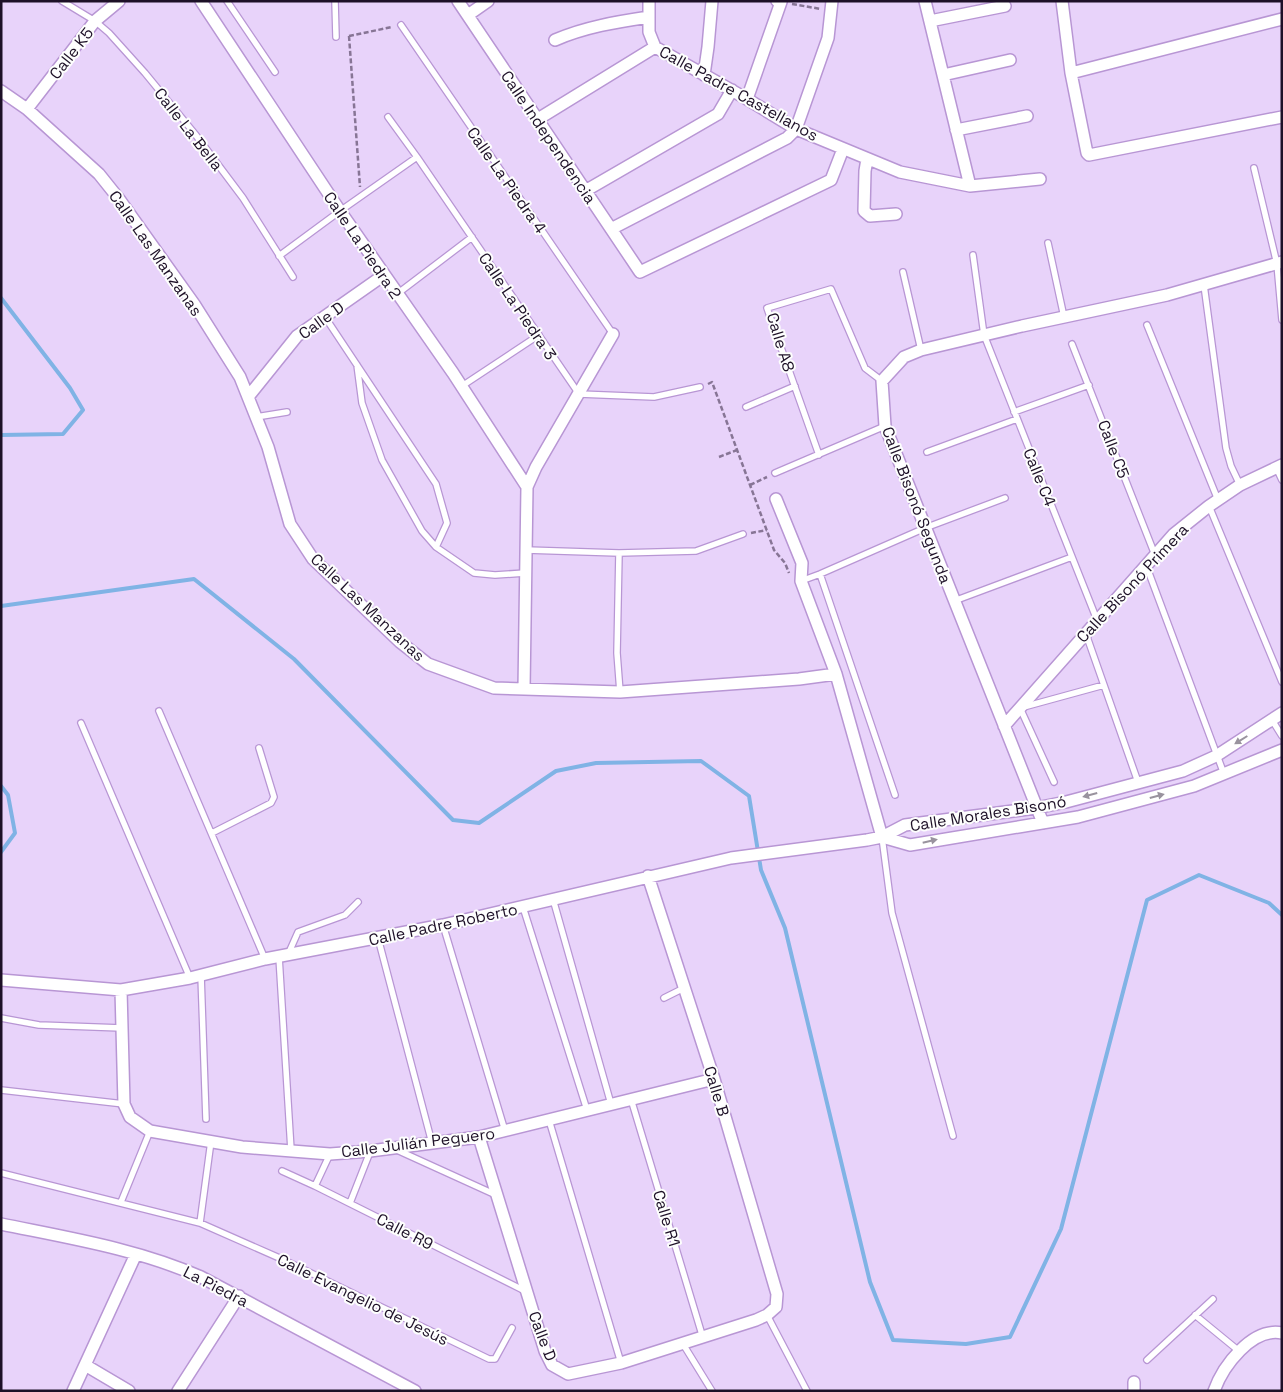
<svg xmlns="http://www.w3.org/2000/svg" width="1283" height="1392" font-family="'Space Grotesk',sans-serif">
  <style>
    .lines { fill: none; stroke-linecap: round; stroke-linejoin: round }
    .stream { stroke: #80b3e5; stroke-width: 4 }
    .lane-casing { stroke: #b896d4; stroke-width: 8 }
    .street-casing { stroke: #b896d4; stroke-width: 14 }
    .path { stroke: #877595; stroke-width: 2.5; stroke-dasharray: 5 2.5; stroke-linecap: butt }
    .lane { stroke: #fff; stroke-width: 5.5 }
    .street { stroke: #fff; stroke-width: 11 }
    .oneway { fill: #99939e }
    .labels { text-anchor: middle; stroke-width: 4; stroke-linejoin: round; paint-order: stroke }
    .street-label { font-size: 16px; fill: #1d1027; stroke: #fdfefd }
  </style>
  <rect width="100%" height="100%" fill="#e8d3fa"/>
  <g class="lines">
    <path class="stream" d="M1,298L70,388L83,410L63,434L1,435
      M1,606L194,579L294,659L453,820L479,823L556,771L596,763L701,761L749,796L761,870L785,928L870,1282L893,1340L966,1344L1010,1337L1061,1229L1147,900L1199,875L1269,903L1282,915
      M1,786L8,795L15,833L1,852"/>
    <g class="lane-casing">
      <path id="lane" d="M62,1L95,21L109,33L145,73L195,134L243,198L293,277
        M227,1L275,72
        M335,1L336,37
        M401,25L613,334
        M388,117L417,157L579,394L654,397L700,387
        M1254,168L1277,264L1282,320
        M1048,243L1064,317
        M973,255L984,335L1097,620
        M279,256L340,211L417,157
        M903,272L921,350
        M1204,285L1226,448L1231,466L1240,485
        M397,294L472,237
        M325,317L436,484L447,523L436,547
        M1147,325L1218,500
        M1072,344L1155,555
        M357,365L362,403L382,460L422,531L436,547L474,573L495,575L525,573
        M462,386L539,335
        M746,407L795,386
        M1014,412L1089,385
        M256,417L287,412
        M927,452L1017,419
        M819,455L767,308L831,289L865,368L882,381
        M1276,467L1282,480
        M775,473L885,426
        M1209,506L1282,682
        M526,550L619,553L696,551L743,534
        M619,553L617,653L620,692
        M1146,565L1224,774
        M820,574L895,795
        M801,581L820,574L925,528L1005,498
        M954,601L1072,557
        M1086,634L1138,782
        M159,711L265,959
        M1272,720L1282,736
        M81,723L190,978
        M1054,782L1020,708L1104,685
        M212,833L271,803L274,797L259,748
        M882,837L892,913L953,1136
        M553,899L611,1104
        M523,907L587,1110
        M443,925L505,1131
        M378,938L432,1143
        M291,954L290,950L298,932L345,915L358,902
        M279,957L291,1150
        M201,975L206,1119
        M664,998L684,988
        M1,1018L39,1025L122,1028
        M1,1090L124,1104
        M631,1099L703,1338
        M549,1120L621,1363
        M397,1150L496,1195
        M282,1171L315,1186L525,1291
        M1,1173L200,1223L284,1260L489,1359H495L512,1328
        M315,1186L330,1154
        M121,1202L150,1131
        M350,1203L370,1152
        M200,1223L211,1141
        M767,1315L807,1391
        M1195,1315L1239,1351
        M683,1344L712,1391
        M1147,1360L1213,1299"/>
    </g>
    <g class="street-casing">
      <path id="street" d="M201,1L340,211L453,373L527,487
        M458,1L640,272L831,180L843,149
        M649,1V32L655,47L747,99L796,129L900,172L970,186L1040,179
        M925,1L970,186
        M1062,1L1071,73L1087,153L1089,155L1282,117
        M468,15L488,1
        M930,21L1005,6
        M555,40C585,27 616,22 649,17
        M1071,73L1282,19
        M704,75L708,47L712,1
        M943,75L1010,60
        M1,91L27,109L99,174L119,199L194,304L240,377L268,447L290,524L313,559L400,642L428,664L494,688L620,692L799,679L836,674
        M747,99L781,2L777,1
        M27,109L95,21L119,1
        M538,119L655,47
        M956,130L1027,116
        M867,159L865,171L864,211L870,216L896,214
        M585,191L718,114L732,90
        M611,229L787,138L796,129L828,38L832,1
        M248,397L297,336L384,275
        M776,499L802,563L801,581L836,674L882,837
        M524,689L527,487L536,467L613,334
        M1004,726L1174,534L1209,506L1240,485L1282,465
        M1043,823L885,426L882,381L904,357L921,350L1022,326L1167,295L1282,262
        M882,837L910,845L1078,817L1194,786L1282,750
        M1,980L121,990L190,978L265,959L443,925L731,858L867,840L882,837L905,825L1036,808L1066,802L1183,771L1216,756L1282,713
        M121,990L124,1104L130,1117L150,1131L242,1147L330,1154L370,1151L479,1137L714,1079
        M479,1137L545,1351L552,1365L568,1374L621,1363L756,1320L767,1315L776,1307L777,1294L714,1079L648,876
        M1,1224C69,1238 138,1249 201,1277L415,1391
        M85,1365L129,1391
        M1134,1382V1391
        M73,1391L136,1254
        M178,1391L239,1296
        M1214,1391C1223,1366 1252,1327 1282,1333"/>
    </g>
    <path class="path" d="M792,4L821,9
      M349,36L360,187
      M349,36L392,27
      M708,384L712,382L774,550L785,563L789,573
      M719,457L737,450
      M750,485L767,477
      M751,533L767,530"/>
    <use href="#lane" class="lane"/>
    <use href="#street" class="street"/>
  </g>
  <defs><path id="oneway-solid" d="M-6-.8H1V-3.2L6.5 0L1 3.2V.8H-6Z" transform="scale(1.25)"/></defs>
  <g class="oneway">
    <use href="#oneway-solid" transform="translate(1241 740) rotate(148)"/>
    <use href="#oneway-solid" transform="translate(1090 795) rotate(165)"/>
    <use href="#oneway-solid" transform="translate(1157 796) rotate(-15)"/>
    <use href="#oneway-solid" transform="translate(930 841) rotate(-13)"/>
  </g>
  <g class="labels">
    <g class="street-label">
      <text transform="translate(71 53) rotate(-52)" y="6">Calle K5</text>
      <text transform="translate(739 93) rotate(29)" y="6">Calle Padre Castellanos</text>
      <text transform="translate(189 129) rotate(52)" y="6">Calle La Bella</text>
      <text transform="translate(549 137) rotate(56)" y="6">Calle Independencia</text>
      <text transform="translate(507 180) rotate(55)" y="6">Calle La Piedra 4</text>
      <text transform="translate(363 245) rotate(56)" y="6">Calle La Piedra 2</text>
      <text transform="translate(156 253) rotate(55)" y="6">Calle Las Manzanas</text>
      <text transform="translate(518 306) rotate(56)" y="6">Calle La Piedra 3</text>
      <text transform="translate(321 320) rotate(-36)" y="6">Calle D</text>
      <text transform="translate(781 342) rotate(73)" y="6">Calle A8</text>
      <text transform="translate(1114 449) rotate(69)" y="6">Calle C5</text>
      <text transform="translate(1040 477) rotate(68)" y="6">Calle C4</text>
      <text transform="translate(917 505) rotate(69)" y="6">Calle Bisonó Segunda</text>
      <text transform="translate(1132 583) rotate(-47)" y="6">Calle Bisonó Primera</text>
      <text transform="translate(368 607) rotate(43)" y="6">Calle Las Manzanas</text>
      <text transform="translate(988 813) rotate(-9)" y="6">Calle Morales Bisonó</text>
      <text transform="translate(443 924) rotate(-12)" y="6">Calle Padre Roberto</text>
      <text transform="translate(717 1091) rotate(73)" y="6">Calle B</text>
      <text transform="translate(418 1142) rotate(-7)" y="6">Calle Julián Peguero</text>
      <text transform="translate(667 1218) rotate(73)" y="6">Calle R1</text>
      <text transform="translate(405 1231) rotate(27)" y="6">Calle R9</text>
      <text transform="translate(216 1286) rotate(27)" y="6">La Piedra</text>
      <text transform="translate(363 1299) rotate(26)" y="6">Calle Evangelio de Jesús</text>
      <text transform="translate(543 1336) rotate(69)" y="6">Calle D</text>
    </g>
  </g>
  <rect width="1283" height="1392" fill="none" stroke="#1d1027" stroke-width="5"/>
</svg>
